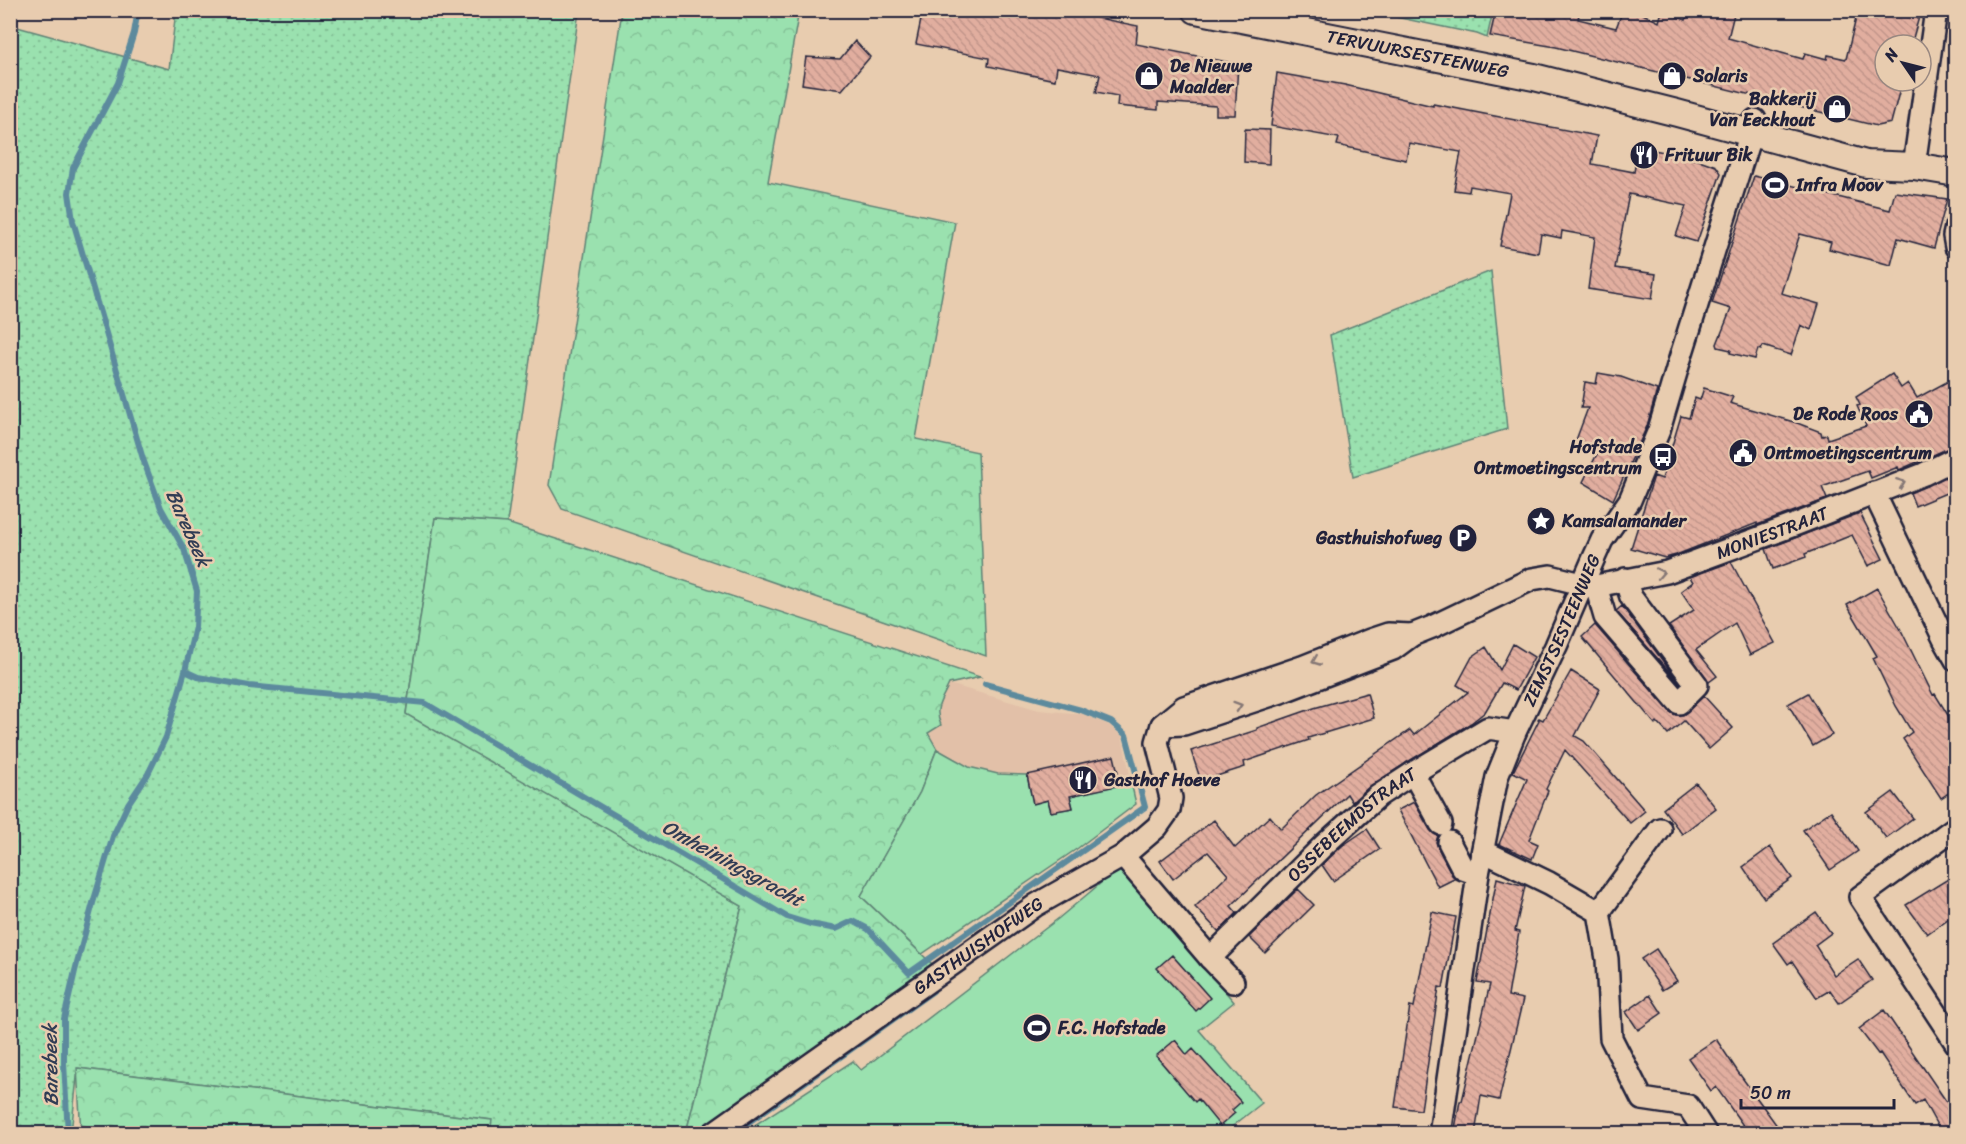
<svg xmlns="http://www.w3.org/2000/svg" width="1966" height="1144" font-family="Sriracha,sans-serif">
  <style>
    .built { fill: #e2c0a8 }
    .grass { fill: url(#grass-dots); stroke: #5e8275; stroke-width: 1.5 }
    .forest { fill: url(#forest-crowns); stroke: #5e8275; stroke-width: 1.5 }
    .garden { fill: #9ae1af; stroke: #5e8275; stroke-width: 1.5 }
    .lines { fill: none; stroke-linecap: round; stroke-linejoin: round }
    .stream { stroke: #5c8a9d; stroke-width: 6 }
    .building { fill: url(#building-back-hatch); stroke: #22223b; stroke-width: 1.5 }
    .minor-casing { stroke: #22223b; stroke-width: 26 }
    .major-casing { stroke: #22223b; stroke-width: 30 }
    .minor { stroke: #e8ccaf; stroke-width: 21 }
    .major { stroke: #e8ccaf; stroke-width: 26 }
    .oneway { stroke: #857775 }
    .labels { text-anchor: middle; stroke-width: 5; stroke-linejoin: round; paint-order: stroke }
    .street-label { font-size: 18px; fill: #22223b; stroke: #e8ccaf }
    .poi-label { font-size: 18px; font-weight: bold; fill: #22223b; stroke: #e8ccaf; text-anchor: start }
    .water-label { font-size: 20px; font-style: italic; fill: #303c54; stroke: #e8ccaf }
  </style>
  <defs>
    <pattern id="grass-dots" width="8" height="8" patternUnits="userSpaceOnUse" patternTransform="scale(1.5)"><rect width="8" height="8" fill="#9ae1af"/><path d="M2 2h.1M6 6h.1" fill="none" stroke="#84c197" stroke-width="1.8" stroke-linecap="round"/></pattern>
    <pattern id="forest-crowns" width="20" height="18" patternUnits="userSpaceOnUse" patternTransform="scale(1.5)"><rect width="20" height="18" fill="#9ae1af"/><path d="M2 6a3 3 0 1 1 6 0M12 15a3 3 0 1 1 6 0" fill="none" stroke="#84c197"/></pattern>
    <pattern id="building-back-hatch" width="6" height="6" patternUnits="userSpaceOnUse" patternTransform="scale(1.5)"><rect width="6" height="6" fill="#e1ae9f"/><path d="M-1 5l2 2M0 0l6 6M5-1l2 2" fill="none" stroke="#c1958a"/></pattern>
  </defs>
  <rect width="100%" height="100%" fill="#e8ccaf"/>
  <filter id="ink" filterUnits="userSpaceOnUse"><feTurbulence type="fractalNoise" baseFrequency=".0167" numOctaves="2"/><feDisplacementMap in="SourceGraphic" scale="12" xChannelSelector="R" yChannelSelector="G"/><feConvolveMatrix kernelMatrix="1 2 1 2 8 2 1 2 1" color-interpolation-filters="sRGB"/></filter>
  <g filter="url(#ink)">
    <path class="built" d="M949,684L1039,710L1083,714L1109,725L1122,736L1136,804L1078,848L922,954L928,733L941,725L937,715L940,703Z"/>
    <path class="grass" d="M176,11H579L507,523L435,518L406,713L742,906L686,1133H490L491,1120L78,1068L71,1133H11L10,25L169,69Z
      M1367,11H1493L1487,38L1477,34Z
      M1491,271L1507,429L1353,477L1330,335Z"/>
    <path class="forest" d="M622,11H799L768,182L955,222L916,439L978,452L986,656L562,509L549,485Z
      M435,518L507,523L980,677L949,684C942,700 933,708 941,725L928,733L937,749L920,792L861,896L932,964L701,1133H686L742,906L406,714Z
      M77,1068L492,1120L490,1134L81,1133Z"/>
    <path class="garden" d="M937,749L969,767L998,774L1027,775L1033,803L1048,800L1051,812L1073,808L1070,796L1131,782L1136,804L1078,848L922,954L861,896L920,792Z
      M1120,867L1234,1002L1199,1030L1262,1103L1224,1133L741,1134L853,1061L861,1070L1059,918Z"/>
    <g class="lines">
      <path class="stream" d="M185,671L198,677L249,686L425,703L787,917L810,924L836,929L853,921L868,929L909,973L1145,807L1126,735L1111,722L1081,710L985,684
        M68,1134L64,1063V1019L75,971L93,903L113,836L128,804L148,774L166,737L185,671L195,627L197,591L184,549L161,508L143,459L73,221L69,193L73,168L118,83L134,33L138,10
        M732,1134L933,991"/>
    </g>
    <path class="building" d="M923,10H1058L1138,26L1136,44L1238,64L1235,115H1216V106L1158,102V110L1117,106L1118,96L1096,92L1100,75L1057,67L1055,80L988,66L989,58L916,44Z
      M1496,10H1580L1578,19L1616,28L1623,10H1635L1659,22L1662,11L1686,20L1689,10H1735L1728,38L1803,59L1805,53L1827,59L1828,55L1846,59L1858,10H1921L1911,45H1885V81H1902L1891,123L1877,126L1556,47L1490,36Z
      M855,41L870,57L842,90L802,84L806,57L840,59Z
      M1277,73L1345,85L1433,106V104L1597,136L1592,164L1634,172L1638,148L1659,151L1702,161L1716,166L1721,173L1697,242L1676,236L1686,206L1629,194L1615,268L1656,274L1652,299L1588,289L1595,237L1562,231L1561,238L1541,234L1538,253L1500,246L1510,193L1470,186L1469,192L1454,190L1461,152L1409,143L1406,160L1337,145L1339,138L1271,126Z
      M1245,129L1270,130L1269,164L1244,162Z
      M1754,176L1890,210L1895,192L1947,199L1934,248L1898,238L1891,265L1829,249L1831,242L1800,234L1781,293L1819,304L1811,330L1801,325L1791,355L1763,346L1761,350L1758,349L1755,359L1730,353L1731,350L1718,347L1717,344L1731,309L1712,303Z
      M1598,373L1621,377L1657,390L1647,426L1613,500L1583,482L1599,450L1576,440L1588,408H1581L1585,382L1596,384Z
      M1892,374L1901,388L1908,383L1917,398L1956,377V445L1899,470L1898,467L1871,478L1868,471L1822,487L1827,499L1757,525V523L1676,555L1665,558L1631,548L1654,476L1662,479L1681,416L1689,418L1695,398L1700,400L1704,388L1733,397L1730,403L1797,423L1821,432L1822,436L1827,435L1828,439L1866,426L1857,406L1860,405L1856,397Z
      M1956,472V489L1915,506L1910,493Z
      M1860,513L1883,559L1868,566L1852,535L1805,554L1806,557L1773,569L1766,549Z
      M1731,562L1775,643L1750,655L1735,623L1696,650L1717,676L1709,682L1669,626L1694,610L1681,591L1693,582L1690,577Z
      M1877,588L1901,630L1933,695L1935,694L1956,728V788L1941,798L1903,739L1912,732L1896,706L1873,658L1877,656L1847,605Z
      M1622,606L1680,684L1616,611Z
      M1595,625L1670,712L1676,715H1683L1704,696L1733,728L1709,749L1684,721L1668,734L1657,722L1655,724L1582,637Z
      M1513,644L1534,657L1516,690L1502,683L1485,712L1471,723L1371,785L1352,802L1347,794L1231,906L1237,913L1219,932L1195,907L1228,875L1208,852L1173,879L1160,861L1214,820L1235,848L1270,816L1281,829L1316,795L1410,730L1414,735L1468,692L1457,685L1472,657L1486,647L1500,670Z
      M1571,671L1600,689L1575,736L1584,741L1645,811L1630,823L1565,750L1546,789L1548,791L1529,840L1538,844L1532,859L1499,844L1527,779L1513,772L1539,720L1538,719L1539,718L1543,720Z
      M1367,693L1374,718L1308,738L1309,740L1244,762L1245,767L1201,781L1191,751L1257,730V728L1314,708Z
      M1808,693L1832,735L1813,746L1788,704Z
      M1114,756L1121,785L1070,796L1073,808L1051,812L1048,800L1033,804L1027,775Z
      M1696,783L1716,808L1682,834L1663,809Z
      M1893,792L1913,818L1886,838L1866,812Z
      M1414,802L1430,830L1438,836L1436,842L1438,848L1452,875L1456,878L1438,887L1398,810Z
      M1831,811L1858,851L1830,870L1803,830Z
      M1367,829L1380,849L1333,881L1322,865L1342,846Z
      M1770,847L1792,878L1764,898L1743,867Z
      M1956,874V913L1927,934L1906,905Z
      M1497,878L1525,886L1515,931L1519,932L1508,996L1523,999L1499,1100L1481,1096L1475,1134H1454L1460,1101H1462L1490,984L1477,982Z
      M1298,889L1314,905L1265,953L1249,937Z
      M1432,912L1456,917L1443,988L1439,987L1421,1110L1395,1107L1410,1006L1414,1007Z
      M1816,912L1831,933L1815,945L1834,975L1858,959L1872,980L1839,1003L1830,990L1817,998L1792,961L1788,964L1773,943Z
      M1656,949L1677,981L1662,990L1641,959Z
      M1172,955L1210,998L1196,1011L1157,968Z
      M1650,995L1662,1013L1638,1030L1626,1012Z
      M1884,1010L1948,1104L1956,1100V1134H1942L1923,1100L1915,1105L1880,1053L1878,1054L1859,1029Z
      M1716,1039L1738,1072L1783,1134H1749L1716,1087L1711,1091L1688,1058Z
      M1175,1040L1187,1055L1193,1049L1241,1102L1232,1110L1235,1113L1220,1126L1198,1099L1195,1102L1156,1056Z"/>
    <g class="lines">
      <g class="minor-casing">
        <g id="minor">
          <path d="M1914,166L1936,10"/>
          <path d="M1956,227L1954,236L1956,247"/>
          <path d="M1874,493L1944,639L1956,660"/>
          <path d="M1596,586L1605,617L1679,703L1697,685L1631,597L1625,579"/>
          <path id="s1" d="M1162,725L1184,724L1281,692L1393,649L1412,635L1432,627L1532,579L1550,576L1582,584L1596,586L1667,572L1797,524L1924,474L1956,458"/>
          <path d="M1413,773L1441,824"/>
          <path d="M1956,827L1860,897L1956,1043"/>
          <path d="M1449,842L1463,869L1478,874"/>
          <path d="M1483,851L1549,883L1599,912L1607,959L1611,1038L1642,1099L1688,1106L1706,1134"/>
          <path d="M1123,856L1210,958L1233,982"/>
          <path d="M1599,912L1660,829"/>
          <path id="s2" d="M1210,958L1324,845L1378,796L1413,773L1488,728L1515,732"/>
          <path id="s3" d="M712,1134L1036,905L1123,856L1157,827L1169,810L1171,798L1157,742L1162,725L1184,707L1302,667L1370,640L1388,634L1412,635"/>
          <path id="s4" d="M1440,1134L1478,874L1497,777L1515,732L1556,646L1593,560L1602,540L1630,500L1659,430L1680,359L1755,120"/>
        </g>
      </g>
      <g class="major-casing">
        <g id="major">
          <path id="s5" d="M1196,10L1534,77L1677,113L1866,164L1914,166L1956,173"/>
        </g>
      </g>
      <use href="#minor" class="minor"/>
      <use href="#major" class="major"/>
    </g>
    <defs><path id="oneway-chevron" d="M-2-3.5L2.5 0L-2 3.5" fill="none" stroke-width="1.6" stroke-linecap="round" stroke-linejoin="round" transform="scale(1.5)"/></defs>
    <g class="oneway">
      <use href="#oneway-chevron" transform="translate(1901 483) rotate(-21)"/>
      <use href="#oneway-chevron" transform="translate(1660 573) rotate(-11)"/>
      <use href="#oneway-chevron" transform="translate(1316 661) rotate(158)"/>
      <use href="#oneway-chevron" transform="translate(1238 706) rotate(-18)"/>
    </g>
  </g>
  <defs>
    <g id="shop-disc" transform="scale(1.5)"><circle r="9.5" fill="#22223b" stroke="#e8ccaf"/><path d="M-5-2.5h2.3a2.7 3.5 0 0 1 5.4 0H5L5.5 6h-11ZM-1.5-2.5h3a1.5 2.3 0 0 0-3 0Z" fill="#fff"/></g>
    <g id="restaurant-disc" transform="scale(1.5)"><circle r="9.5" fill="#22223b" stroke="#e8ccaf"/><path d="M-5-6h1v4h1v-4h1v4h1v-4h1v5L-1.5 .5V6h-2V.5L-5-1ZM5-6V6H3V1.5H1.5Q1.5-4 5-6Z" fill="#fff"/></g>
    <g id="stadium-disc" transform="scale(1.5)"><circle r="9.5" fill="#22223b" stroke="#e8ccaf"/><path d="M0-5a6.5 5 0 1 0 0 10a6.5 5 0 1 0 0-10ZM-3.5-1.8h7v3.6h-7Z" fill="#fff"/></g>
    <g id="civic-disc" transform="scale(1.5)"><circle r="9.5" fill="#22223b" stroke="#e8ccaf"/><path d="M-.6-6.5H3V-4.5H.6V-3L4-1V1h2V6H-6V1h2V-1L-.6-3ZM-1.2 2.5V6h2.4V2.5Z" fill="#fff"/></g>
    <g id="bus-disc" transform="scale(1.5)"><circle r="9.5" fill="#22223b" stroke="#e8ccaf"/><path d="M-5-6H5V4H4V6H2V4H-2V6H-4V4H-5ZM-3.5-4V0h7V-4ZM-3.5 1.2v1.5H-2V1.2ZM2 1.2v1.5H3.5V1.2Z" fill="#fff"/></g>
    <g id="sight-disc" transform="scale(1.5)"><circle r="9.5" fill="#22223b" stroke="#e8ccaf"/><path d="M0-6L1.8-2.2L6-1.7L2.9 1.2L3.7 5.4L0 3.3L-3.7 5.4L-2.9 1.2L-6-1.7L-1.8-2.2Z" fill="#fff"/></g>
    <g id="parking-disc" transform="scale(1.5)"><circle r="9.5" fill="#22223b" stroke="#e8ccaf"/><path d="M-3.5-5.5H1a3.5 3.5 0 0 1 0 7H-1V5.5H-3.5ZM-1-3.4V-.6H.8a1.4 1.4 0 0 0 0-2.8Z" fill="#fff"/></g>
  </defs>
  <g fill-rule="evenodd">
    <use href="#shop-disc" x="1149" y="76"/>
    <use href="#shop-disc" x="1672" y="76"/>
    <use href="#shop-disc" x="1837" y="109"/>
    <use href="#restaurant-disc" x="1644" y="155"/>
    <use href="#stadium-disc" x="1775" y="185"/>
    <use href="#civic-disc" x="1919" y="414"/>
    <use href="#civic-disc" x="1743" y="453"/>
    <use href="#bus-disc" x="1663" y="457"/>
    <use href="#sight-disc" x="1541" y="521"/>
    <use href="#parking-disc" x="1463" y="538"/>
    <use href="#restaurant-disc" x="1083" y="780"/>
    <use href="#stadium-disc" x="1037" y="1028"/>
  </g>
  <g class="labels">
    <g class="street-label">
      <text dy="6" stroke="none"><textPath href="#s5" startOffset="226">TERVUURSESTEENWEG</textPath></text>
      <text dy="6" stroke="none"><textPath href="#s1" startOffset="650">MONIESTRAAT</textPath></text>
      <text dy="6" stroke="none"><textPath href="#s4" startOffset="522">ZEMSTSESTEENWEG</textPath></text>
      <text dy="6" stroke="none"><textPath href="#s2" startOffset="195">OSSEBEEMDSTRAAT</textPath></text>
      <text dy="6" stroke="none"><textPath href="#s3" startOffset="326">GASTHUISHOFWEG</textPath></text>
    </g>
    <g class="poi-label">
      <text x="1170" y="72">De Nieuwe<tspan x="1170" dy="21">Maalder</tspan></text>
      <text x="1693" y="82">Solaris</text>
      <text x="1816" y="105" text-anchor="end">Bakkerij<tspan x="1816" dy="21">Van Eeckhout</tspan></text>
      <text x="1665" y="161">Frituur Bik</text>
      <text x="1796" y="191">Infra Moov</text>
      <text x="1898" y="420" text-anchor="end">De Rode Roos</text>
      <text x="1642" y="453" text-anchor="end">Hofstade<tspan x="1642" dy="21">Ontmoetingscentrum</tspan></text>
      <text x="1764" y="459">Ontmoetingscentrum</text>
      <text x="1562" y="527">Kamsalamander</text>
      <text x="1442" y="544" text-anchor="end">Gasthuishofweg</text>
      <text x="1104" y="786">Gasthof Hoeve</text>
      <text x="1058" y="1034">F.C. Hofstade</text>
    </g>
    <g class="water-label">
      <text transform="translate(189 528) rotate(66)" y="7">Barebeek</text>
      <text transform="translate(733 863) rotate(29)" y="7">Omheiningsgracht</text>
      <text transform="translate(50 1065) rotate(-91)" y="7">Barebeek</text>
    </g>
  </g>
  <rect width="1966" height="1144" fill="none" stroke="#e8ccaf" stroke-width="36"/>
  <rect x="18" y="18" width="1930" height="1108" fill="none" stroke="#22223b" stroke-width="2" filter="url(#ink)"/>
  <g transform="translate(1903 63) rotate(305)"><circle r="28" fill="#e8ccaf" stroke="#998881" stroke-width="1.5"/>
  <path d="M0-4.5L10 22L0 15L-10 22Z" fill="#22223b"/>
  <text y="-9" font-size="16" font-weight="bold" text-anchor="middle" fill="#22223b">N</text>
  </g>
  <path d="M1741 1099v9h153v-9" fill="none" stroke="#22223b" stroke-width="3"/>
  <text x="1750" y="1099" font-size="18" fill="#22223b" stroke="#e8ccaf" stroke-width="4.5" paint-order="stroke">50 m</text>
</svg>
